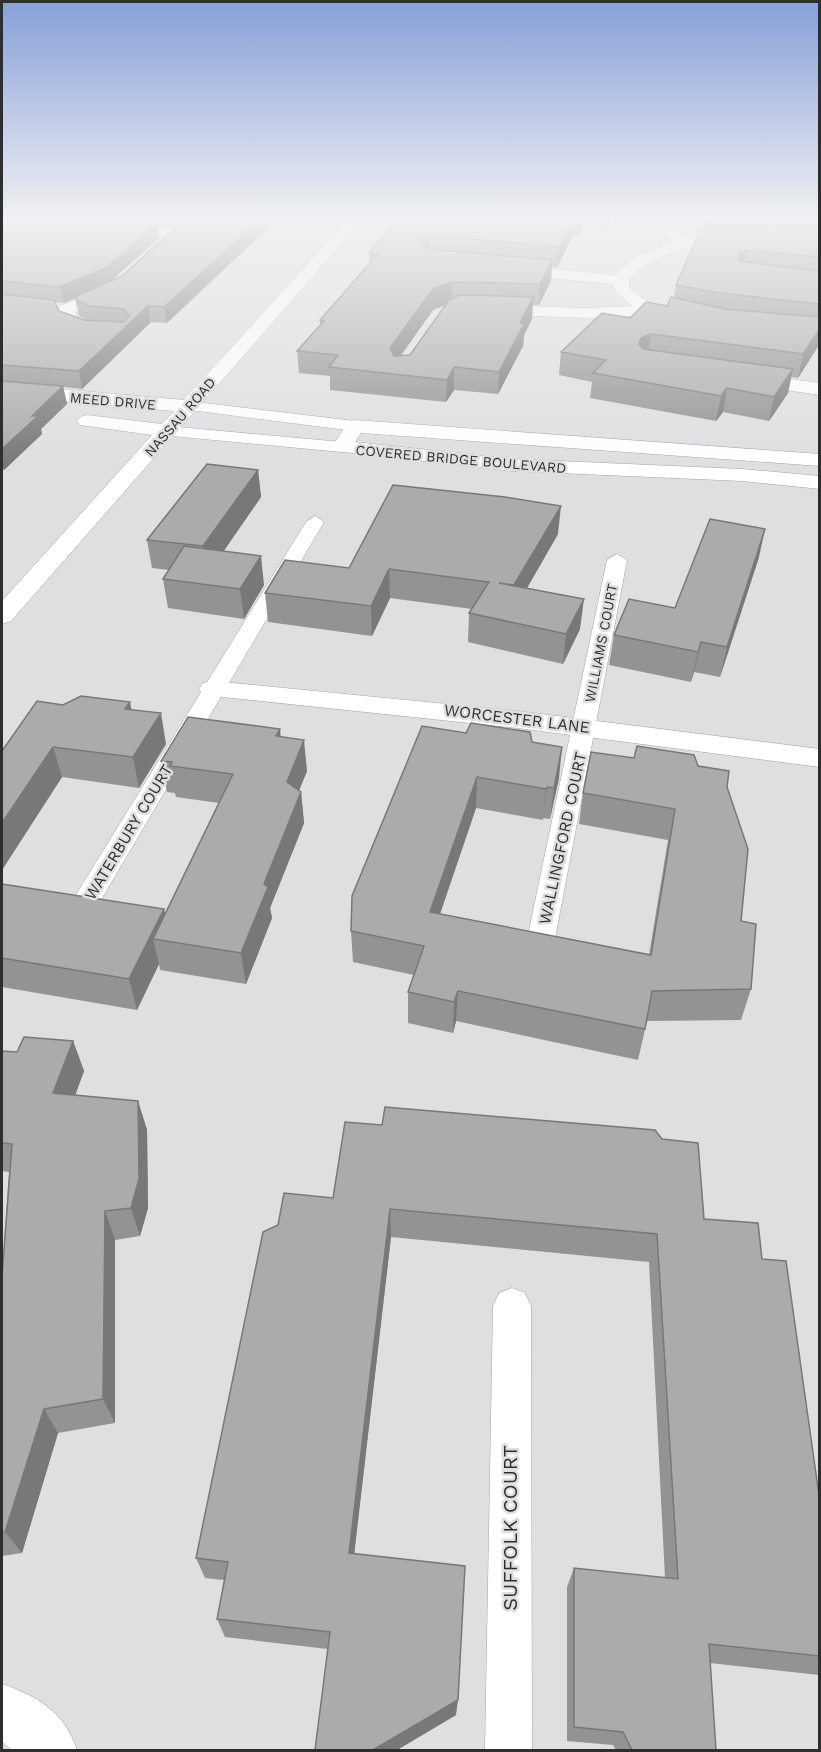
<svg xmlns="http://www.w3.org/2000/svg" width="821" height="1752" font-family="'Work Sans',sans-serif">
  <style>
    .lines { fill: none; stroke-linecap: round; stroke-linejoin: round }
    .service-casing { stroke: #a5a4a7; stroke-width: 1 }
    .minor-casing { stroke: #a5a4a7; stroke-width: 1 }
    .service { fill: #fff; fill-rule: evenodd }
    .minor { fill: #fff; fill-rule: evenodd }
    .wall { fill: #939295; fill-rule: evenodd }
    .shaded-wall { fill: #787779 }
    .building { fill: #abaaad; stroke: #787779; stroke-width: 1.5 }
    .labels { text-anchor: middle; stroke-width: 5; stroke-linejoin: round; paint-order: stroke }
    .far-street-label { font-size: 14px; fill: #2e2e2f; stroke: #dfdee1 }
    .street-label { font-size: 16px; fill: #2e2e2f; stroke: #dfdee1 }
    .near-street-label { font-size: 20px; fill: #2e2e2f; stroke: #dfdee1 }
  </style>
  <rect width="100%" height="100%" fill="#dfdee1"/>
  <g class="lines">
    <g class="service-casing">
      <path id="service" d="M188,401L355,421L363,426L355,431L182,409L180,406L182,403Z
        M167,426L342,442L350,447L342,452L161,435L159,431Z
        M315,516L324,522L89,920L79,923L69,920L65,913L69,906L306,522Z
        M617,554L627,560L553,949L549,957L539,960L529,957L525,949L607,560Z
        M512,1288L525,1293L531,1306L532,1750H485L493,1306L499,1293Z"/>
    </g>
    <g class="minor-casing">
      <path id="minor" d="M350,217H365L11,621L2,624V601L152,435L80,425L77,421L80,417L87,415L162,424L174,411L2,396V384L184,400Z
        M617,217H642L664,223L690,238L743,233L820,236V244C756,240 679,233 629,278V287C646,305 670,309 693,314L696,318L687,323L654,315L585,318L483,314L481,310L483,306L489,305L585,308L632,306L615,291L613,284L506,274L498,269L506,264L615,275L633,258L675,242L654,229Z
        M114,224L176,229L183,233L176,237L109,231L107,228L109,225Z
        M117,282L123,284L125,287L123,290L75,312L77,318L109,328L112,332L109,336L88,334L63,325L58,310L60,306Z
        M744,373L820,383V395L737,383L735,379L737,375Z
        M355,420L820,454V466L361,433L355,442L513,459L742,469L820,476V489L742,481L513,471L335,451L332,447L348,422Z
        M213,681L517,711L820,749V767L517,728L203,695L199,689L203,683Z
        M2,1684C38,1696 65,1713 77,1750H12L2,1742Z"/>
    </g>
    <use href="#service" class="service"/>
    <use href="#minor" class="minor"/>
  </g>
  <path class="wall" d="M2,217H182L172,226L157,225L159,238L111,281L122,276L187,217L167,323L151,322L82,389L63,387L67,404L41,429L42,434L4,470L2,469ZM75,298L79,316L87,320L59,311L55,302L64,303Z
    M399,217H611L607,227L583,225L579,235H573L557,267H552L551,281L539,305H533L532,319L524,335L523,346L498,394L454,390L446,402L330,390V376L299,373L297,351L320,325V320L369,264V253ZM445,305L410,355H401L433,310Z
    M677,217H819V345L798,378L791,377L788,393L769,421L723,412L716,421L590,398L592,382L559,375L561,352L630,318L667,306L674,298L676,285L705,229L706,221Z
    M258,470L261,497L223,552L264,585L244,619L168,608L163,579L169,570L152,568L147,540Z
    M558,534L527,588L580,629L563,664L468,642L469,613L472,609L390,598L372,636L268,622L265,593L349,568Z
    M759,557L720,677L694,672L691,682L609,665L614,635L675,608Z
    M63,705L131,710L166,744L139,788L62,777L2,870V751Z
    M466,733L532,742L559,778L550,819L543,818V820L476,808L440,914L649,955L668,840L579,824L583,793L698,766L727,787L741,921L751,989L741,1020L647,1021L638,1060L456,1021L453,1033L408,1023V992L414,975L353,962L351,931Z
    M281,737L307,771L299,790L301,792L304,823L270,908L272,918L246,984L160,970L159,964L137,1010L2,987V884L164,909L165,914L219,803L176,797L175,793L167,792L161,761Z
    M73,1041L84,1071L75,1095L138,1101L147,1130L148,1208L140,1236L115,1240V1423L58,1433L22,1553L2,1556V1275L9,1172L2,1171V1051L17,1052Z
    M333,1198L704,1219L762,1259L819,1495V1675L710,1663L716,1750H616L613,1745L567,1741V1587L574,1568L665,1578L649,1262L391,1237L354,1554L456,1715L397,1750H315L328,1649L225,1637L217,1619L224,1580L205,1578L196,1558L278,1225Z"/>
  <path class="shaded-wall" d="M2,217H57L2,222Z
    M171,217H182L172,226Z
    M263,217H280L167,323L164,307Z
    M575,217L573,235L557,267L559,247Z
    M580,217H584L583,225L579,235Z
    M608,217H611L607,227Z
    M707,217H747L744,232L704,236Z
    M157,223L159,238L110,282L64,303L60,287Z
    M429,235V255L420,260V240Z
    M747,250L743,271L735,274L739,253Z
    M552,260L551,281L539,305L540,284Z
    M452,282L451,303L433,310L390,371V348L433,289Z
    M533,297L532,319L524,335L523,346L498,394L499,372L520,323Z
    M148,306L151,322L82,389L79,371Z
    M819,330V345L798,378L803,354Z
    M651,334L647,358L639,344L641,338Z
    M454,367V390L446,402L447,380Z
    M793,369L788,393L769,421L774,397Z
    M63,386L67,404L41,429L42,434L4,470L2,461V449L32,416Z
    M727,388L723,412L716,421L721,396Z
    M258,470L261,497L207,575L203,546Z
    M561,506L558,534L512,614L514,585Z
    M765,529L759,557L720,677L727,647Z
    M261,556L264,585L244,619L240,589Z
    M389,569L390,598L372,636L371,606Z
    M584,599L580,629L563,664L566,634Z
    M701,642L694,672L691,682L698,652Z
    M130,702L136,733L125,709Z
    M161,713L166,744L139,788L133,757Z
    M280,729L283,759L276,736Z
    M304,740L307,771L290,813L287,782Z
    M53,747L62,777L2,870V823Z
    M562,747L559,778L550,819L554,788Z
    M477,777L476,808L430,943V912Z
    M547,787L543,818V820L546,789Z
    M301,792L304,823L270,908L272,918L246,984L241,953L264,884Z
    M164,909L170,940L153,939L159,964L137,1010L129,979Z
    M458,991L456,1021L453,1033L454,1002Z
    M73,1041L84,1071L65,1123L53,1093Z
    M138,1101L147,1130L148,1208L140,1236L131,1208Z
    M390,1209L391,1237L352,1573L349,1553Z
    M105,1211L115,1240V1423L103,1399Z
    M44,1409L58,1433L22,1553L5,1532Z
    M458,1700L456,1715L397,1750H373Z"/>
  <path class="building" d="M33,217H75L157,223L107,267L60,287L2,281V219Z
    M187,217H263L164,307L148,306L79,371L2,365V294L54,300L59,311L84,320L123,322L129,316L124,309L89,306L76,300L75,297L122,276Z
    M399,217H575L559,247L429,235L420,240V244L429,249L552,260L540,284L452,282L433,289L390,348L394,356L410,355L449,300L460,295L533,297L520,323L524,324L499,372L454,367L447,380L329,367L338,355L297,351L324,321L320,320L378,254L369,253Z
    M749,225L819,226V257L747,250L739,253V261L819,271V304L719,293L676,285L701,229Z
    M671,297L725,309L819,317V330L803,354L651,334L641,338L639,344L643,349L793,369L774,397L727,388L721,396L593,373L606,360L561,352L602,313L630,318L646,302L667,306Z
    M2,381L63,386L32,416H38L2,449Z
    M207,464L258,470L203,546L147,540Z
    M393,485L505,497L561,506L514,585L499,583L584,599L566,634L469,613L489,582L389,569L371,606L265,593L285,560L349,568Z
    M710,519L765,529L727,647L701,642L698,652L614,635L629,599L675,608Z
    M184,546L261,556L240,589L163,579Z
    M81,696L130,702L125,709L161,713L133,757L53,747L2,823V751L37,701L63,705Z
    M188,717L280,729L276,736L304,740L287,782L301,792L264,884L268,887L241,953L153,939L233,774L170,766L172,762L161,761Z
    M471,723L530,732L532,742L562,747L554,788L547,787L546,789L477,777L430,912L651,955L675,809L583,793L591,752L634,758L637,746L694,755L698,766L729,771L727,787L748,849L741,921L756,924L751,989L652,991L645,1029L458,991L454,1002L408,992L424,946L351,931L352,896L422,726L466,733Z
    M2,884L164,909L129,979L2,958Z
    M24,1037L73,1041L53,1093L138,1101L139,1179L131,1208L105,1211L103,1399L44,1409L5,1532L2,1533V1276L12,1144L2,1143V1051L17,1052Z
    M385,1107L655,1130L662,1139L698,1143L704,1219L758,1223L762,1259L786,1261L819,1495V1656L709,1644L716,1750H632L623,1732L574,1727V1568L678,1579L657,1234L390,1209L349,1553L465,1566L458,1700L373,1750H315L330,1632L217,1619L228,1562L196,1558L263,1232L278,1225L284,1193L333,1198L345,1122L382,1125Z"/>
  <linearGradient id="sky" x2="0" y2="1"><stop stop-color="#86a0d9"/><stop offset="0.47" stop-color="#f1f0f2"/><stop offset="1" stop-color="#f1f0f2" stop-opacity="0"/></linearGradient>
  <rect width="821" height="463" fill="url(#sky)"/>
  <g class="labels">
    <g class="far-street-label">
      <text transform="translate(113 401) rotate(5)" y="5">MEED DRIVE</text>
      <text transform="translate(180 417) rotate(-49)" y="5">NASSAU ROAD</text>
      <text transform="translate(461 459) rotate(5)" y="5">COVERED BRIDGE BOULEVARD</text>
      <text transform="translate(601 643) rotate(-79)" y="5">WILLIAMS COURT</text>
    </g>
    <g class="street-label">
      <text transform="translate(517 718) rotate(7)" y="6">WORCESTER LANE</text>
      <text transform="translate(128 832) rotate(-59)" y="6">WATERBURY COURT</text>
      <text transform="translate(562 838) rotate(-78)" y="6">WALLINGFORD COURT</text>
    </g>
    <g class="near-street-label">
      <text transform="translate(510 1528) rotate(-90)" y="7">SUFFOLK COURT</text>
    </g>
  </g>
  <rect width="821" height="1752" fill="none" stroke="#2e2e2f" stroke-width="6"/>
</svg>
